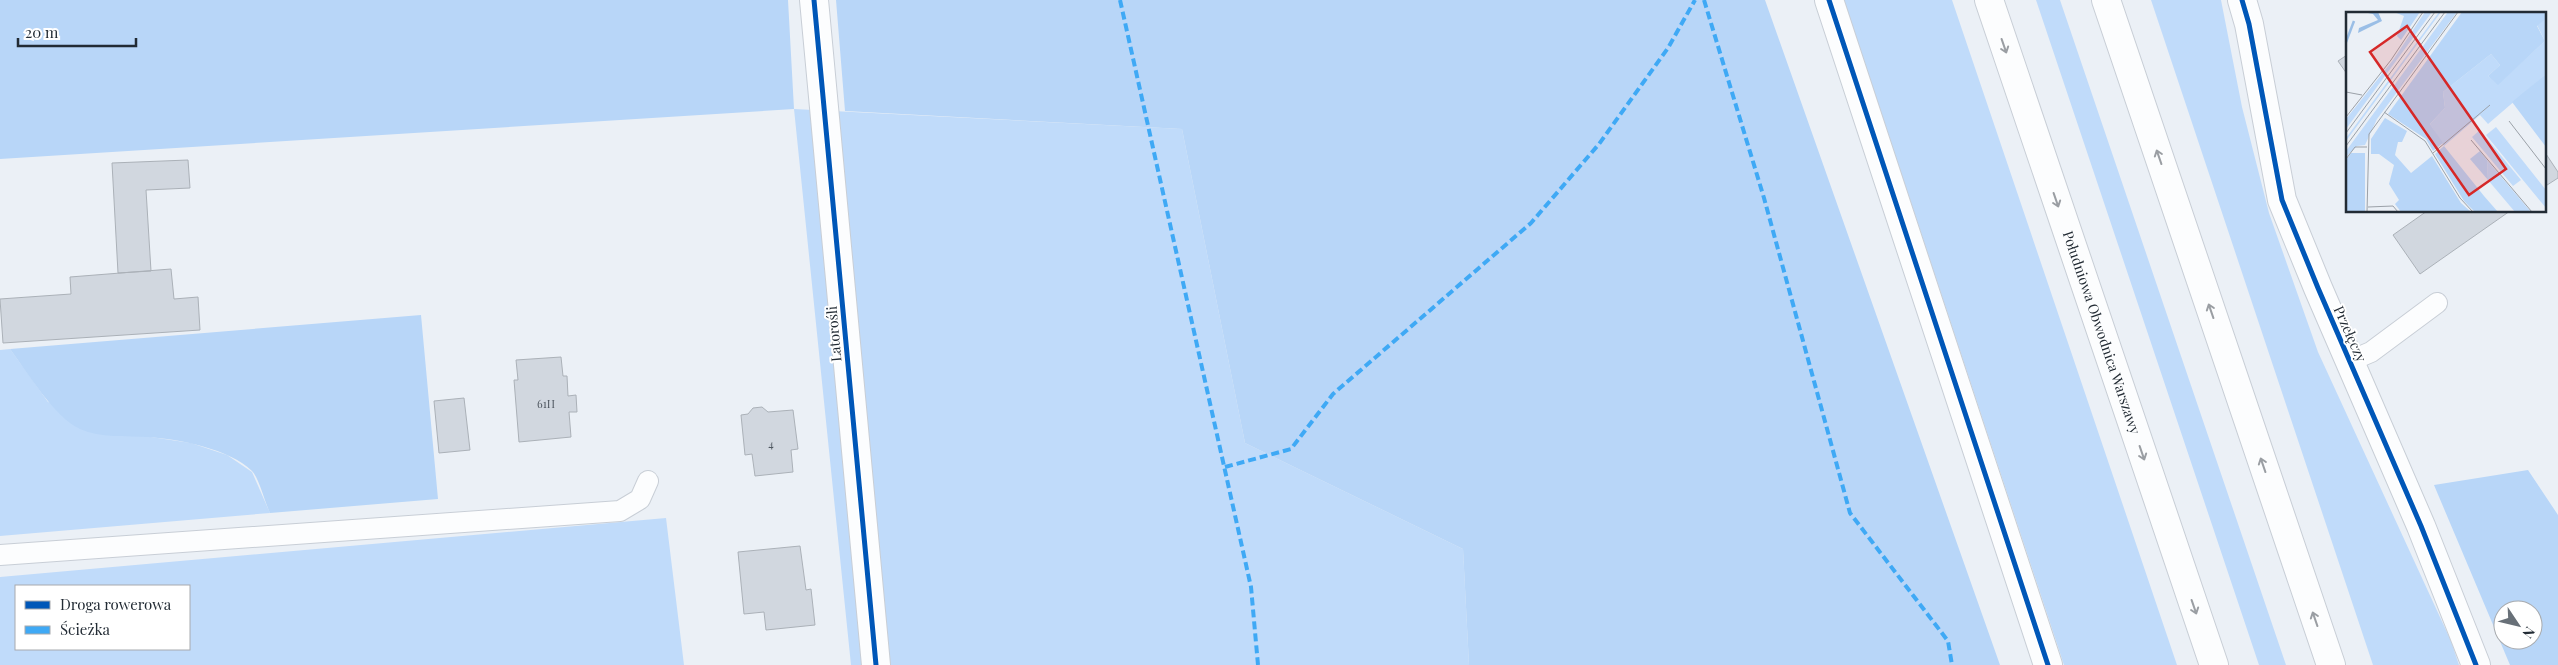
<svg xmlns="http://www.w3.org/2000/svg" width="2558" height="665" font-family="'Playfair Display',serif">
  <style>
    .green { fill: #c0dbfa; fill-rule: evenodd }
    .forest { fill: #b8d6f8; fill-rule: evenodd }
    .building { fill: #d1d7df; stroke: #abb1b8 }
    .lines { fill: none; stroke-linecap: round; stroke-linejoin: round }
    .service-casing { stroke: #c8ced6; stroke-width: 22 }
    .minor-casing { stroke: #c8ced6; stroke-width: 30 }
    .motorway-casing { stroke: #c8ced6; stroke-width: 30 }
    .service { stroke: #fcfdfe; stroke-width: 20 }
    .minor { stroke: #fcfdfe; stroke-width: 28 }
    .motorway { stroke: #fcfdfe; stroke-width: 28 }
    .quiet { stroke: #3fa9f5; stroke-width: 4; stroke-dasharray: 8 4; stroke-linecap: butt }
    .cycleway-casing { stroke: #fff; stroke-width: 8 }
    .cycleway { stroke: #0057b8; stroke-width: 5 }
    .oneway { stroke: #9a9ea3 }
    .labels { text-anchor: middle; stroke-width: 4; stroke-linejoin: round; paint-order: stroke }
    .number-label { font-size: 11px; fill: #4f5760 }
    .street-label { font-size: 14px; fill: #222b34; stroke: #fff }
    .inset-river { fill: none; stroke: #9abee6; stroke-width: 2.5 }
    .inset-road { fill: none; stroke: #9ba1a8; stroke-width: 1 }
    .view { fill: #d62828; fill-opacity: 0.15; stroke: #d62828; stroke-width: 2.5 }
    .inset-edge { fill: none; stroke: #222b34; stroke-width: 2.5 }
  </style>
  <rect width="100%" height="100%" fill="#ebf0f6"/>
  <path class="green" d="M1844,0H1952L2177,665H2064Z
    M2036,0H2060L2286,665H2259Z
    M2151,0H2221L2242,107L2269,213L2318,352L2451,641L2459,665H2373Z
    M794,109L1182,129L1245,443L1463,549L1469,665H851Z
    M10,349L48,402L151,437L191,443L227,455L252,472L270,513L0,536V350Z
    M666,518L684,665H0V577ZM16,586H189V649H16Z"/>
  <path class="forest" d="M0,0H788L794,109L0,159Z
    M836,0H1765L2000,665H1469L1463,549L1245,443L1182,129L845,111Z
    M421,315L438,499L270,513C265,503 259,478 252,471C230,449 178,439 148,437C125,436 101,438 80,429C55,418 26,371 10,349Z
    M2528,470L2558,515V665H2510L2434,485ZM2503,610H2533V640H2503Z"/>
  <path class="building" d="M2347,55V74L2338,61Z
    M2544,151L2558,172V178L2544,187Z
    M188,160L190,188L146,190L151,271L118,273L112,163Z
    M2427,211H2510L2420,274L2393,235Z
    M171,269L174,299L198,297L200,330L3,343L0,299L71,294L70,277Z
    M561,357L563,376H567L568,396L576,395L577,412H569L571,437L519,442L514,380H518L516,360Z
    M464,398L470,450L439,453L434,401Z
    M762,407L768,412L793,410L798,449L791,450L793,472L755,476L752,454L745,455L741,415L748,414L753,408Z
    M800,546L806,590L811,589L815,625L766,630L764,612L744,614L738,552Z"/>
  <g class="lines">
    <g class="service-casing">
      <path id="service" d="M2350,361L2371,352L2437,303
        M0,555L620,511L640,499L648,481"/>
    </g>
    <g class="minor-casing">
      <path id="minor" d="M814,0L876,665
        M1829,0L2048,665
        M2242,0L2249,24L2282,200L2318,288L2421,526L2476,665"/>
    </g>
    <g class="motorway-casing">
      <g id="motorway">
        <path id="s1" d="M1989,0L2214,665"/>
        <path d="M2106,0L2331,665"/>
      </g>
    </g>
    <use href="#service" class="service"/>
    <use href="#minor" class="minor"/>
    <use href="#motorway" class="motorway"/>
    <path class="quiet" d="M1120,0L1251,587L1258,665
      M1704,0L1764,198L1850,513L1948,641L1952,665
      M1225,467L1291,449L1333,394L1531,223L1599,144L1668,48L1695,0"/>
    <g class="cycleway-casing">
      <path id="cycleway" d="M814,0L876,665
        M1829,0L2048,665
        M2242,0L2249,24L2282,200L2318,288L2421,526L2476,665"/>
    </g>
    <use href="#cycleway" class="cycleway"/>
  </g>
  <defs><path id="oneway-shaft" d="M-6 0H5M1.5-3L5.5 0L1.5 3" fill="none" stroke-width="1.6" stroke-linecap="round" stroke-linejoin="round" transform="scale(1.25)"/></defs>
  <g class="oneway">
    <use href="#oneway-shaft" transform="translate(2004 46) rotate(71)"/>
    <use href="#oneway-shaft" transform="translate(2159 157) rotate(-109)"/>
    <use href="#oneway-shaft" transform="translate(2056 200) rotate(71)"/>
    <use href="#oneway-shaft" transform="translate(2211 311) rotate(-109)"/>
    <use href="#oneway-shaft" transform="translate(2142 453) rotate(71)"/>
    <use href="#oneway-shaft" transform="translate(2263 465) rotate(-109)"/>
    <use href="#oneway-shaft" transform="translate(2194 607) rotate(71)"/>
    <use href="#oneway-shaft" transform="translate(2315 619) rotate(-109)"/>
  </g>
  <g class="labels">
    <g class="number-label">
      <text x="546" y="408">61H</text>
      <text x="771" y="448">4</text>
    </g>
    <g class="street-label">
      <text dy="5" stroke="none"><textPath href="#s1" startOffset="351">Południowa Obwodnica Warszawy</textPath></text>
      <text transform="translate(834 334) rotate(-95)" y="5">Latorośli</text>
      <text transform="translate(2350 334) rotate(66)" y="5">Przełęczy</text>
    </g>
  </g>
  <g transform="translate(2346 12)">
    <rect width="200" height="200" fill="#ebf0f6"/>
    <path d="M79,0H86L0,117V107L47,48ZM93,0H95L0,129V126ZM102,0H111L31,107L19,133L11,134L0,145V139ZM200,7V62L142,112L134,103L98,134L84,112L99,96L97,80L145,42L154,53L142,64L152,72L199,29L191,13ZM150,115L200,178V196L140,123ZM134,118L175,168L167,174L126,125ZM141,148L185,200H169L142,168Z" fill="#c0dbfa"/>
    <path d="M48,0H74L55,28L51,24L58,4ZM116,0H200V7L191,14L199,29L152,73L142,64L154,53L145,42L97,80L99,96L84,112L97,131L87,139L80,127L42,102ZM200,62V135L166,90ZM39,106L61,119L56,130H52L49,143L65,161L86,144L115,191L125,200H55L49,192L53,188L43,172L48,153L33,142H25V127ZM98,134L138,184L152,200H129L118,189L89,142ZM134,139L141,148L142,168L124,147ZM5,141H19V200H0V148Z" fill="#b8d6f8"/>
    <path d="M17,0H32L36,9L12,21L13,16L32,8L27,2Z" fill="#9abee6"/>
    <path class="inset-river" d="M0,30L8,9"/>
    <path class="inset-road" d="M0,80L16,83M38,100L79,129L114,186L127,200M0,105L45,48L77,0M163,109L200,157M0,121L89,0M125,128L186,200M0,134L99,0M87,141L144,93M0,147L9,135H21M22,195L47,194L52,200M21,200L23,122L112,0"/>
    <path class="view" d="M61,14L160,157L123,183L24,40Z"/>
    <rect width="200" height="200" class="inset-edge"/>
  </g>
  <rect x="15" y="585" width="175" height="65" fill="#ffffff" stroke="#a7aaae"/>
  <rect x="25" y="601" width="25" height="8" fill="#0057b8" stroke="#a7aaae"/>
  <text x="60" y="610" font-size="15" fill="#222b34">Droga rowerowa</text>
  <rect x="25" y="626" width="25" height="8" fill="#3fa9f5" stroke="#a7aaae"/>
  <text x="60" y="635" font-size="15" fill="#222b34">Ścieżka</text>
  <g transform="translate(2518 625) rotate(125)"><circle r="24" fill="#ffffff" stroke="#a7aaae"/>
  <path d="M0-4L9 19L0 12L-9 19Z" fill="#687078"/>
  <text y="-8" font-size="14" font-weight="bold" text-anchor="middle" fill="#222b34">N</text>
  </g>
  <path d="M18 38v8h118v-8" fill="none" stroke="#222b34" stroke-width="2.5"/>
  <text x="25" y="38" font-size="15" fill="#222b34" stroke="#ffffff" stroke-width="4" paint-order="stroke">20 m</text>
</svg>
